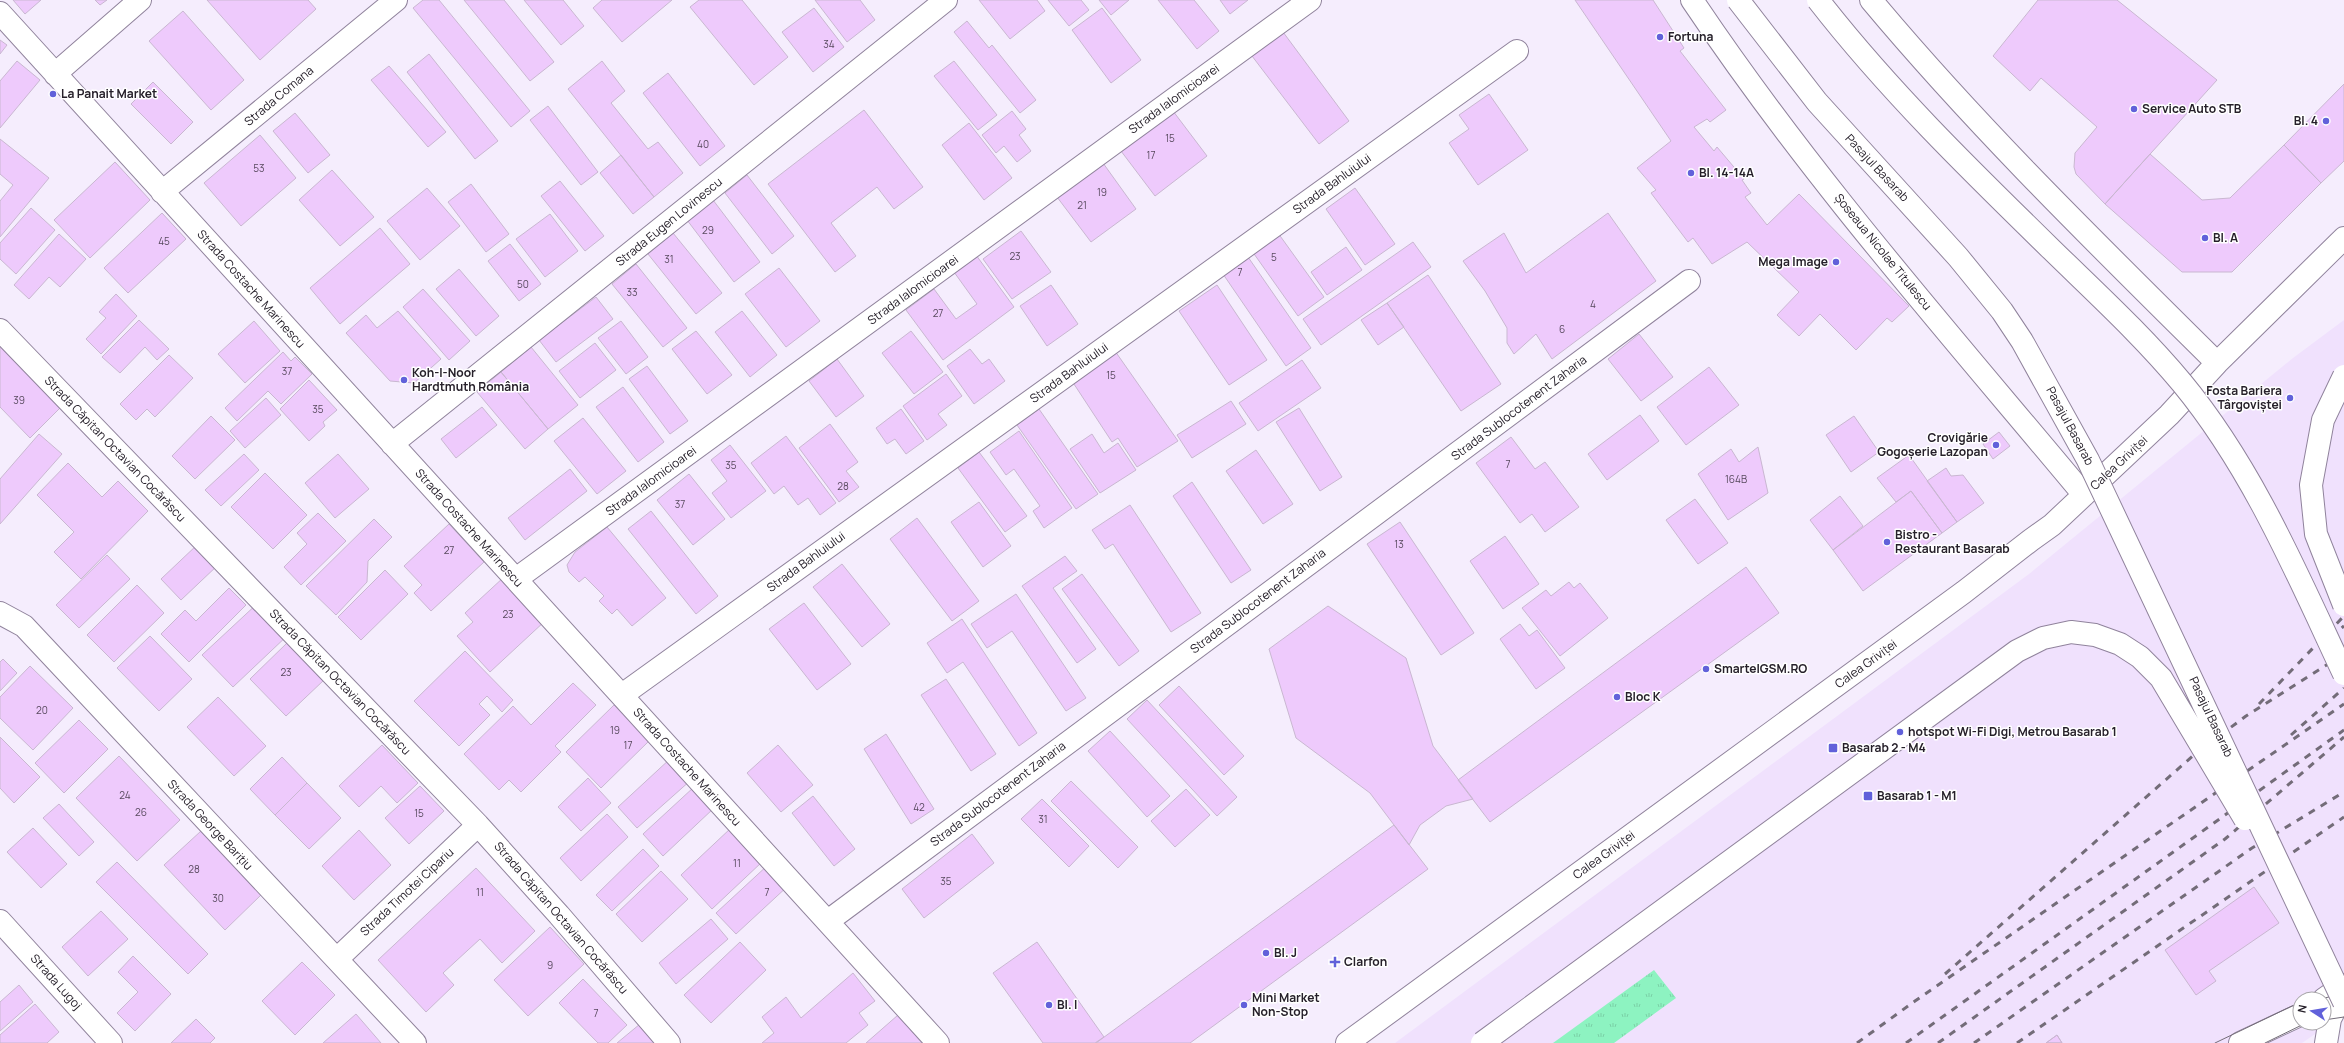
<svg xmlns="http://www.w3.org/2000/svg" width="2344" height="1043" font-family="Manrope,sans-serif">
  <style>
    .built { fill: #f0e1fd; fill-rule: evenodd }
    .grass { fill: url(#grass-tufts) }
    .building { fill: #eecafc; stroke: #c9b7d1 }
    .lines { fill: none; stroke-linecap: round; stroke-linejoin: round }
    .street-casing { stroke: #90839c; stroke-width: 24 }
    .secondary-casing { stroke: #90839c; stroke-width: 24 }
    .primary-casing { stroke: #90839c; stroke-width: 24 }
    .street { stroke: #fff; stroke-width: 22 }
    .secondary { stroke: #fff; stroke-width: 22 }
    .primary { stroke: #fff; stroke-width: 22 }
    .tram { stroke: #736c78; stroke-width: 1 }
    .rail { stroke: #736c78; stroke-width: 3; stroke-dasharray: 7 7; stroke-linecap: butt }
    .primary-bridge-casing { stroke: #90839c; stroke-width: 24; stroke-linecap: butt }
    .primary-bridge { stroke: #fff; stroke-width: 22 }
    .poi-dot { fill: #6161da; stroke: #fff; stroke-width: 1.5 }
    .labels { text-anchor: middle; stroke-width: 3; stroke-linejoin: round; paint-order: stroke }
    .number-label { font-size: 10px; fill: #584a5e }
    .poi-label { font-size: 12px; font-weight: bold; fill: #26202a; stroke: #fff; text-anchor: start }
    .street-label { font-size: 12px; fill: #26202a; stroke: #fff }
  </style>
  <defs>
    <pattern id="grass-tufts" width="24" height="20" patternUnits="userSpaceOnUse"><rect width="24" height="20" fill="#8df3c1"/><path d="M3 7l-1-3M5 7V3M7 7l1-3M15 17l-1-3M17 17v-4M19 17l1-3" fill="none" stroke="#7ad0a6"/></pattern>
  </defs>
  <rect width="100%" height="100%" fill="#f5edfd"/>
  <path class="built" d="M2344,320V1014L2302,1043H1395L2029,574L2293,358ZM2300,999H2324V1023H2300Z"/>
  <path class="grass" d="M1654,970L1676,998L1614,1043H1553Z"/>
  <path class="building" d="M13,0H41L25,14Z
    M95,0H107L100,5Z
    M207,0H308L316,9L260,60Z
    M423,0H439L530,111L511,127L413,8Z
    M464,0H504L554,62L530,81Z
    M524,0H563L584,26L561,45Z
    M602,0H672L622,42L593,8Z
    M699,0H742L788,57L754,85L690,7Z
    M815,0H860L875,20L847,42Z
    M979,0H1037L1045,11L1010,39Z
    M1048,0H1081L1089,10L1069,26Z
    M1099,0H1129L1111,15Z
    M1158,0H1194L1219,31L1197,49Z
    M1220,0H1248L1230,14Z
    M1575,0H1653L1684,48L1680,51L1726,110L1710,122L1707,119L1694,127L1714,151L1717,147L1744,179L1742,180L1751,193L1745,197L1767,225L1799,194L1909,306L1892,322L1887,318L1856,350L1820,314L1799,336L1777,315L1799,292L1747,242L1712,264L1693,238L1688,242L1651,193L1656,190L1637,168L1671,141Z
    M2038,0H2117L2217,80L2105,204L2076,174L2074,167L2075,153L2097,127L2041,78L2030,91L1993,56Z
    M814,8L844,47L813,72L782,32Z
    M1102,8L1141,60L1111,83L1072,30Z
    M183,11L244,80L211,110L149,41Z
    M967,21L989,48L992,45L1036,100L1020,113L954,32Z
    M1283,32L1349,121L1319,144L1252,56Z
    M0,40L7,45L0,54Z
    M429,54L498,141L475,159L407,72Z
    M17,61L40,80L0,128V81Z
    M602,61L625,91L611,103L648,149L658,142L683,173L654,197L568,89Z
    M954,61L997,115L978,130L934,76Z
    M389,66L446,132L428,147L371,80Z
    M668,73L725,146L700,166L643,93Z
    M153,82L193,122L171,144L131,104Z
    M2344,84V161L2321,183L2284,145Z
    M1489,94L1528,150L1478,185L1449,143L1469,129L1459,115Z
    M548,106L598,172L581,185L530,120Z
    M864,110L923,187L894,209L877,187L831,223L856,256L835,272L768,184Z
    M1012,111L1026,129L1019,135L1031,151L1017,162L1004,146L996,153L982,135Z
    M1173,111L1207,156L1155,196L1121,151Z
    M295,113L330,155L308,173L273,131Z
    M969,123L1012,178L984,200L942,145Z
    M260,135L296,178L241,226L204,183Z
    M0,139L49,178L0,237V201L13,185L0,174Z
    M2284,145L2321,183L2232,272H2182L2105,204L2150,154L2202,200L2230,198Z
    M621,155L654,197L633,214L600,173Z
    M115,162L150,200L90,258L54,220Z
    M1103,163L1136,209L1091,242L1057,197Z
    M332,170L374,217L340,246L299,200Z
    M747,175L794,236L772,254L725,193Z
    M560,181L604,236L585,251L541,196Z
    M471,184L509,234L486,252L448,202Z
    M427,188L460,226L420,260L387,221Z
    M1355,188L1395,244L1365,265L1326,209Z
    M713,200L760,262L734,282L687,220Z
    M31,208L55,230L16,274L0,259V243Z
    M162,213L186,239L128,293L104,268Z
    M1608,213L1656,281L1552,359L1536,334L1514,354L1507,343V328L1485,291L1463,261L1504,233L1526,273Z
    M550,214L578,251L545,277L516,239Z
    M380,228L410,264L340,324L310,288Z
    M1021,231L1051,272L1012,299L983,259Z
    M673,233L722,293L696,314L648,254Z
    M1278,233L1324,297L1298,316L1252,251Z
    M59,234L86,259L60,287L49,277L29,299L14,285Z
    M1413,242L1431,267L1321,345L1303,319Z
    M510,244L541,284L519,301L488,261Z
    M1346,247L1362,270L1327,295L1311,272Z
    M976,255L1014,307L943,360L906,310L934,289L956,319L977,304L954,272Z
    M1248,257L1311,348L1286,366L1223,274Z
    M636,264L687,328L663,347L612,284Z
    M779,268L820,321L786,347L745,294Z
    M459,269L499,316L476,336L436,289Z
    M1428,275L1501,384L1461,411L1387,303Z
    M1051,285L1078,324L1047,346L1020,306Z
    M1217,285L1267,360L1229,385L1179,311Z
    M423,289L470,341L449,360L403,307Z
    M116,294L137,316L101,354L86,339L106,318L99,312Z
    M596,297L613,319L556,362L539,340Z
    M1387,303L1404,327L1378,345L1361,320Z
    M398,311L441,359L414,383L390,381L346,333L366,315L377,328Z
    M742,311L777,355L750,377L715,332Z
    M139,320L169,349L157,360L145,347L120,373L102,357Z
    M254,321L280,351L245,383L218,354Z
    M621,321L648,357L626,374L598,338Z
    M696,331L732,375L707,394L672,349Z
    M911,331L943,372L914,394L882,353Z
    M1639,334L1673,377L1641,401L1608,359Z
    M0,343L62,406L30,438L0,407Z
    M595,343L616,370L580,398L559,371Z
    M531,347L578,405L548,429L501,372Z
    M970,349L982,364L989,359L1005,381L974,404L947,366Z
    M1115,351L1178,441L1137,467L1118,438L1112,442L1072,381Z
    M283,352L291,361L295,357L312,374L281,404L268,391L237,421L225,408Z
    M169,355L193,378L155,417L147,409L136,420L120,404Z
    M837,359L864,396L836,417L809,381Z
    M1302,360L1321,388L1258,431L1239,403Z
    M647,366L688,421L670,434L629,379Z
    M1709,367L1739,405L1686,445L1657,407Z
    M501,372L548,429L525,449L477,392Z
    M946,374L962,396L938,414L947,425L927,440L903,406Z
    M309,380L337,410L323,422L325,426L309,441L280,409Z
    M623,387L664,442L638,462L596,407Z
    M266,398L281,415L245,448L230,431Z
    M1231,401L1246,424L1192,458L1177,435Z
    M482,407L497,425L456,458L441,439Z
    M1299,408L1342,477L1320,491L1276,422Z
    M901,409L924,441L906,454L895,439L887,444L876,428Z
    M1039,409L1098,494L1076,509L1017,425Z
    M1640,415L1659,441L1607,480L1588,454Z
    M211,416L235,440L195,479L172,456Z
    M1854,416L1879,452L1851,472L1826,435Z
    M583,418L626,471L597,494L554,441Z
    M830,424L858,462L846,471L859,487L839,502L799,448Z
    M1019,431L1072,508L1044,528L1033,511L1040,506L1014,469L1006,475L990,452Z
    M1999,432L2010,446L1993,459L1983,444Z
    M39,434L62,454L0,524V479Z
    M1092,434L1104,453L1118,443L1136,470L1100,493L1070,449Z
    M786,436L836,503L820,515L808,498L798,505L784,486L774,494L751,463Z
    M1511,437L1535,469L1545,462L1579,507L1545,532L1532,514L1520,523L1476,463Z
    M730,445L766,491L731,518L712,493L727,481L711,460Z
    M1758,447L1768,493L1728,520L1698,474L1731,449L1739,462Z
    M1256,450L1293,504L1263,524L1226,471Z
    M979,452L1027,516L1005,532L958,468Z
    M244,454L259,470L221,506L205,490Z
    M338,454L369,489L335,518L305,483Z
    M1909,455L1957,522L1942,533L1911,491L1896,502L1877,478Z
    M68,463L102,497L118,481L148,511L81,579L54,552L74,532L37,495Z
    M1946,468L1951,476L1963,475L1984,503L1957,522L1927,481Z
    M570,469L587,491L525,540L508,518Z
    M265,473L307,515L273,549L231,507Z
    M689,474L725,519L693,545L657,500Z
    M1192,482L1251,570L1231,583L1173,496Z
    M1911,491L1942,533L1863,591L1833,550Z
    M1840,496L1863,526L1833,550L1810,520Z
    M1695,499L1728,543L1698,564L1666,520Z
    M979,502L1011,546L983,567L951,522Z
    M1130,505L1201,613L1171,632L1113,544L1105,549L1092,530Z
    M651,511L718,596L696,614L628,529Z
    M318,513L346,541L301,585L284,567L307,544L297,533Z
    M917,518L979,601L952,621L890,539Z
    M374,519L392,537L368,561L367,582L336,615L306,586Z
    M1400,522L1474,633L1441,655L1367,544Z
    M449,524L484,562L431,611L414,593L422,585L404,566Z
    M607,527L666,598L632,626L617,609L612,614L599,601L604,596L585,577L579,582L569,572L567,565L575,552Z
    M1505,536L1539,584L1503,609L1470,561Z
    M198,544L218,565L181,600L161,579Z
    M107,555L130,579L79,628L56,605Z
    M1065,556L1077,571L1053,588L1096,649L1077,663L1022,586Z
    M842,564L890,624L862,647L813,587Z
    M1746,567L1779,613L1490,822L1458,780Z
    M385,570L408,594L361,640L338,617Z
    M1082,574L1139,651L1119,666L1062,589Z
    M504,577L545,621L490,672L457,636L473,622L465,613Z
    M1569,582L1574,588L1580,583L1608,618L1560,656L1522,608L1546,590L1551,596Z
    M137,585L164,613L114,662L87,635Z
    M229,588L246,605L189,662L161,634L185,610L196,621Z
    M1016,594L1086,698L1066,711L1012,631L987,648L971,624Z
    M259,602L289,634L233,687L202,655Z
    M804,603L851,664L817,690L769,629Z
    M1328,606L1406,658L1433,746L1473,799L1446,806L1420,825L1409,845L1370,793L1296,738L1269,649Z
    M962,619L1037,733L1019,746L963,662L947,673L927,643Z
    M1520,624L1529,636L1537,630L1565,668L1536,689L1500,639Z
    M150,636L192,679L159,711L117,668Z
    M288,642L324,680L286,716L250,679Z
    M465,651L513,700L502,712L487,696L479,704L490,715L459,746L414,701Z
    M3,659L17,673L0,691V662Z
    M30,666L73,708L33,750L0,718V697Z
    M946,679L996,754L971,771L921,695Z
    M573,683L596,705L555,746L561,752L521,792L509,780L499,790L464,754L513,706L531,725Z
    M1179,686L1244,756L1224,775L1159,705Z
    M218,697L266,746L234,776L187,727Z
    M1147,700L1237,797L1217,816L1127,719Z
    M614,705L649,741L601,788L566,752Z
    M79,720L108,749L64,793L35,763Z
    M1110,731L1170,796L1147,817L1088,751Z
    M886,734L934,809L911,824L864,749Z
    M0,737L40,777L14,803L0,788Z
    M382,745L418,783L397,803L381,786L359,807L339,786Z
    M778,745L813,785L781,812L747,773Z
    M119,756L180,820L137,861L76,798Z
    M282,757L307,783L275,815L250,789Z
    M671,758L691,780L637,828L618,807Z
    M588,778L611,803L581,831L558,807Z
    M1071,781L1138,847L1118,868L1051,801Z
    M307,783L341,818L309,849L275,815Z
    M420,786L444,811L409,844L385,818Z
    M694,787L714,808L663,856L643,834Z
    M1186,789L1210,815L1175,847L1151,821Z
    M813,796L855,849L834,866L792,813Z
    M1042,799L1089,846L1069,867L1021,819Z
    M59,804L94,842L79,856L43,818Z
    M607,814L628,837L581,881L560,858Z
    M1394,825L1428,869L1190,1043H1096Z
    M33,828L67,864L41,888L7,852Z
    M731,828L762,862L712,909L681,875Z
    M359,830L391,865L354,900L322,866Z
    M201,831L261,895L225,930L164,865Z
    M972,834L994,863L924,918L902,889Z
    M643,849L659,866L612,911L596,895Z
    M117,862L208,954L188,974L96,882Z
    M769,864L789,885L736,934L716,913Z
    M476,868L535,931L502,963L480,939L443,973L454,985L426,1012L378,960Z
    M661,871L688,899L642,942L616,914Z
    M2254,887L2279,923L2209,971L2216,981L2196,995L2165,950Z
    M101,911L128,939L88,976L62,947Z
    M711,919L728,939L676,984L659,963Z
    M550,927L584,964L528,1016L494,980Z
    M740,942L766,970L711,1023L684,995Z
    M1037,942L1104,1037L1095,1043H1043L993,973Z
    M133,956L171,994L135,1031L117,1013L138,992L118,972Z
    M302,962L335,995L295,1035L262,1001Z
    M853,973L875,1001L859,1013L868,1025L846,1043H762L774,1033L762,1017L786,997L801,1018Z
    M583,979L627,1025L608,1043H598L559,1003Z
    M19,985L33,1002L0,1031V1002Z
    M35,1004L59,1032L47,1043H0V1035Z
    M356,1014L381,1043H323Z
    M898,1015L922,1043H866Z
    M196,1019L215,1038L210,1043H171Z
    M640,1024L656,1043H617Z
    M2057,1035L2062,1043H2046Z
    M2057,1035L2062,1043H2046Z"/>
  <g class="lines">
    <g class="street-casing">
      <path id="street" d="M0,13L938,1043
        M55,74L140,0
        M162,192L396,0
        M0,330L478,825L559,915L669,1043
        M392,444L946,0
        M516,579L1310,0
        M0,613L24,626L415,1043
        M622,695L1517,51
        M0,921L111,1043
        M828,921L1689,281
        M337,959L478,825
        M2324,999L2344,985
        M2240,1043L2300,1015"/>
    </g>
    <g class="secondary-casing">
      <path id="secondary" d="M2326,1043L2330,1019L2344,992"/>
    </g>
    <g class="primary-casing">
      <path id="primary" d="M1692,0C1809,175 1950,334 2084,495
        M1871,0C1978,128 2098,245 2217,363
        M1347,1043L1964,592L2031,540L2052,525L2169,415L2217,363L2344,238"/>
    </g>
    <use href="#street" class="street"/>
    <use href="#secondary" class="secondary"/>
    <use href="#primary" class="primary"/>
    <path class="tram" d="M2321,999L2344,993
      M2324,1020L2344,1017
      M2215,1043L2292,1006L2300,1004
      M2265,1043L2306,1023"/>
    <path class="rail" d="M2331,637L2344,626
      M2259,704L2344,616
      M2291,735L2344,688
      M1945,974L2195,754L2246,716L2344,654
      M1857,1043L1915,1001L2344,704
      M1906,1043L2344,730
      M1938,1043L2225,839L2344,737
      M1974,1043L2252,848L2344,792
      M2017,1043L2344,817"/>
    <g class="primary-bridge-casing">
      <path id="primary-bridge" d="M1738,0L1817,102L1958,257L2002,311L2022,341L2088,460L2344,1002
        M1818,0C1888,90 1970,170 2052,250C2096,293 2142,335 2182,383C2253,469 2297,574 2344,674
        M2344,376L2323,420L2311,485L2316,534L2344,605
        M1482,1043L2017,651L2043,638L2071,632L2095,635L2120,644L2140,657L2161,678L2245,819"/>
    </g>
    <use href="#primary-bridge" class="primary-bridge"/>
  </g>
  <g class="poi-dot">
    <circle cx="1660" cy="37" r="4"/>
    <circle cx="53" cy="94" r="4"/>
    <circle cx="2134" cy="109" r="4"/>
    <circle cx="2326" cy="121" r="4"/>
    <circle cx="1691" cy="173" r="4"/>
    <circle cx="2205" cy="238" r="4"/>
    <circle cx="1836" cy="262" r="4"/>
    <circle cx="404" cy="380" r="4"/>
    <circle cx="2290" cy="398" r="4"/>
    <circle cx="1996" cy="445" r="4"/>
    <circle cx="1887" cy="542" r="4"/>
    <circle cx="1706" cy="669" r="4"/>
    <circle cx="1617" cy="697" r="4"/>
    <circle cx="1900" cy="732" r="4"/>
    <rect x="1828" y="743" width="10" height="10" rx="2"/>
    <rect x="1863" y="791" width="10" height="10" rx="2"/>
    <circle cx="1266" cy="953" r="4"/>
    <path d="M1333 956h4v4h4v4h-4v4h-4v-4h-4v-4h4z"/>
    <circle cx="1049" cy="1005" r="4"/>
    <circle cx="1244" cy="1005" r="4"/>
  </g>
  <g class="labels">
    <g class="number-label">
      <text x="829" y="48">34</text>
      <text x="1170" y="142">15</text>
      <text x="703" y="148">40</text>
      <text x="1151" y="159">17</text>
      <text x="259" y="172">53</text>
      <text x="1102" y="196">19</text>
      <text x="1082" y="209">21</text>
      <text x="708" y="234">29</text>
      <text x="164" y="245">45</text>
      <text x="1015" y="260">23</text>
      <text x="1274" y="261">5</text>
      <text x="669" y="263">31</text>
      <text x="1240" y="276">7</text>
      <text x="523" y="288">50</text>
      <text x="632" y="296">33</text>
      <text x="1593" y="308">4</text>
      <text x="938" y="317">27</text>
      <text x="1562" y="333">6</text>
      <text x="287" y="375">37</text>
      <text x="1111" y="379">15</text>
      <text x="19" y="404">39</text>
      <text x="318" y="413">35</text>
      <text x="1508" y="468">7</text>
      <text x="731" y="469">35</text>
      <text x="1736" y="483">164B</text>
      <text x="843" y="490">28</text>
      <text x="680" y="508">37</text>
      <text x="1399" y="548">13</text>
      <text x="449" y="554">27</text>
      <text x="508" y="618">23</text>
      <text x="286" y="676">23</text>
      <text x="42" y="714">20</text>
      <text x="615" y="734">19</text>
      <text x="628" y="749">17</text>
      <text x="125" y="799">24</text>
      <text x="919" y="811">42</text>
      <text x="141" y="816">26</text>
      <text x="419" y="817">15</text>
      <text x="1043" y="823">31</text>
      <text x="737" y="867">11</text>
      <text x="194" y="873">28</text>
      <text x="946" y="885">35</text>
      <text x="480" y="896">11</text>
      <text x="767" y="896">7</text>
      <text x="218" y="902">30</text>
      <text x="550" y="969">9</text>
      <text x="596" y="1017">7</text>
    </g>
    <g class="poi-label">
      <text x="1668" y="41">Fortuna</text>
      <text x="61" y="98">La Panait Market</text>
      <text x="2142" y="113">Service Auto STB</text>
      <text x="2318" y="125" text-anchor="end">Bl. 4</text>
      <text x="1699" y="177">Bl. 14-14A</text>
      <text x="2213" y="242">Bl. A</text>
      <text x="1828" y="266" text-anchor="end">Mega Image</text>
      <text x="412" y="377">Koh-I-Noor<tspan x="412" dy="14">Hardtmuth România</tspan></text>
      <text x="2282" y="395" text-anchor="end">Fosta Bariera<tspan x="2282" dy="14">Târgoviștei</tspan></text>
      <text x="1988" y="442" text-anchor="end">Crovigărie<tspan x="1988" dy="14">Gogoșerie Lazopan</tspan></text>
      <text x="1895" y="539">Bistro -<tspan x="1895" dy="14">Restaurant Basarab</tspan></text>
      <text x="1714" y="673">SmartelGSM.RO</text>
      <text x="1625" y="701">Bloc K</text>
      <text x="1908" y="736">hotspot Wi-Fi Digi, Metrou Basarab 1</text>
      <text x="1842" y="752">Basarab 2 - M4</text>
      <text x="1877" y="800">Basarab 1 - M1</text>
      <text x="1274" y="957">Bl. J</text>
      <text x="1344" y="966">Clarfon</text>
      <text x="1252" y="1002">Mini Market<tspan x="1252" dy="14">Non-Stop</tspan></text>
      <text x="1057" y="1009">Bl. I</text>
    </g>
    <g class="street-label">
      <text transform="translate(279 96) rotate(-40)" y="4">Strada Comana</text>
      <text transform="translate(1174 99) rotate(-36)" y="4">Strada Ialomicioarei</text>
      <text transform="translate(1877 168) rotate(47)" y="4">Pasajul Basarab</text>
      <text transform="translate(1332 184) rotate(-36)" y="4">Strada Bahluiului</text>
      <text transform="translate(669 222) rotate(-39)" y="4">Strada Eugen Lovinescu</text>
      <text transform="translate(1883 252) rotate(51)" y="4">Șoseaua Nicolae Titulescu</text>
      <text transform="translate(251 289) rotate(48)" y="4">Strada Costache Marinescu</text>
      <text transform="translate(913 290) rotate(-36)" y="4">Strada Ialomicioarei</text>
      <text transform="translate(1069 373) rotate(-36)" y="4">Strada Bahluiului</text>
      <text transform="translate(1519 408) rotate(-37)" y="4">Strada Sublocotenent Zaharia</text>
      <text transform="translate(2070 426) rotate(62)" y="4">Pasajul Basarab</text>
      <text transform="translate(115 449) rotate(46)" y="4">Strada Căpitan Octavian Cocărăscu</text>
      <text transform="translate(2119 463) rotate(-43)" y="4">Calea Griviței</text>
      <text transform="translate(651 481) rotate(-36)" y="4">Strada Ialomicioarei</text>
      <text transform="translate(469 528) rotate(48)" y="4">Strada Costache Marinescu</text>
      <text transform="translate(806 562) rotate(-36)" y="4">Strada Bahluiului</text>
      <text transform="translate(1258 601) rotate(-37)" y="4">Strada Sublocotenent Zaharia</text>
      <text transform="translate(1866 664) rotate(-36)" y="4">Calea Griviței</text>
      <text transform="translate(340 682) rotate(46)" y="4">Strada Căpitan Octavian Cocărăscu</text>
      <text transform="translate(2211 717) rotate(65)" y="4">Pasajul Basarab</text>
      <text transform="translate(687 767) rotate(48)" y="4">Strada Costache Marinescu</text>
      <text transform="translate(998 794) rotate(-37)" y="4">Strada Sublocotenent Zaharia</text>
      <text transform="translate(210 825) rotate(47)" y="4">Strada George Barițiu</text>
      <text transform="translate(1604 855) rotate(-36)" y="4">Calea Griviței</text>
      <text transform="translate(407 892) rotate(-43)" y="4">Strada Timotei Cipariu</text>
      <text transform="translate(561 918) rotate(49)" y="4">Strada Căpitan Octavian Cocărăscu</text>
      <text transform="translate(56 982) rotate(48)" y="4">Strada Lugoj</text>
    </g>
  </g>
  <g transform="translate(2312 1011) rotate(282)"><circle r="19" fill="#ffffff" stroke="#a8a6aa"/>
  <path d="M0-3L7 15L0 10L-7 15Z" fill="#6161da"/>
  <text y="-6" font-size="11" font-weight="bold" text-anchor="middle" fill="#26202a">N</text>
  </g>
</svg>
